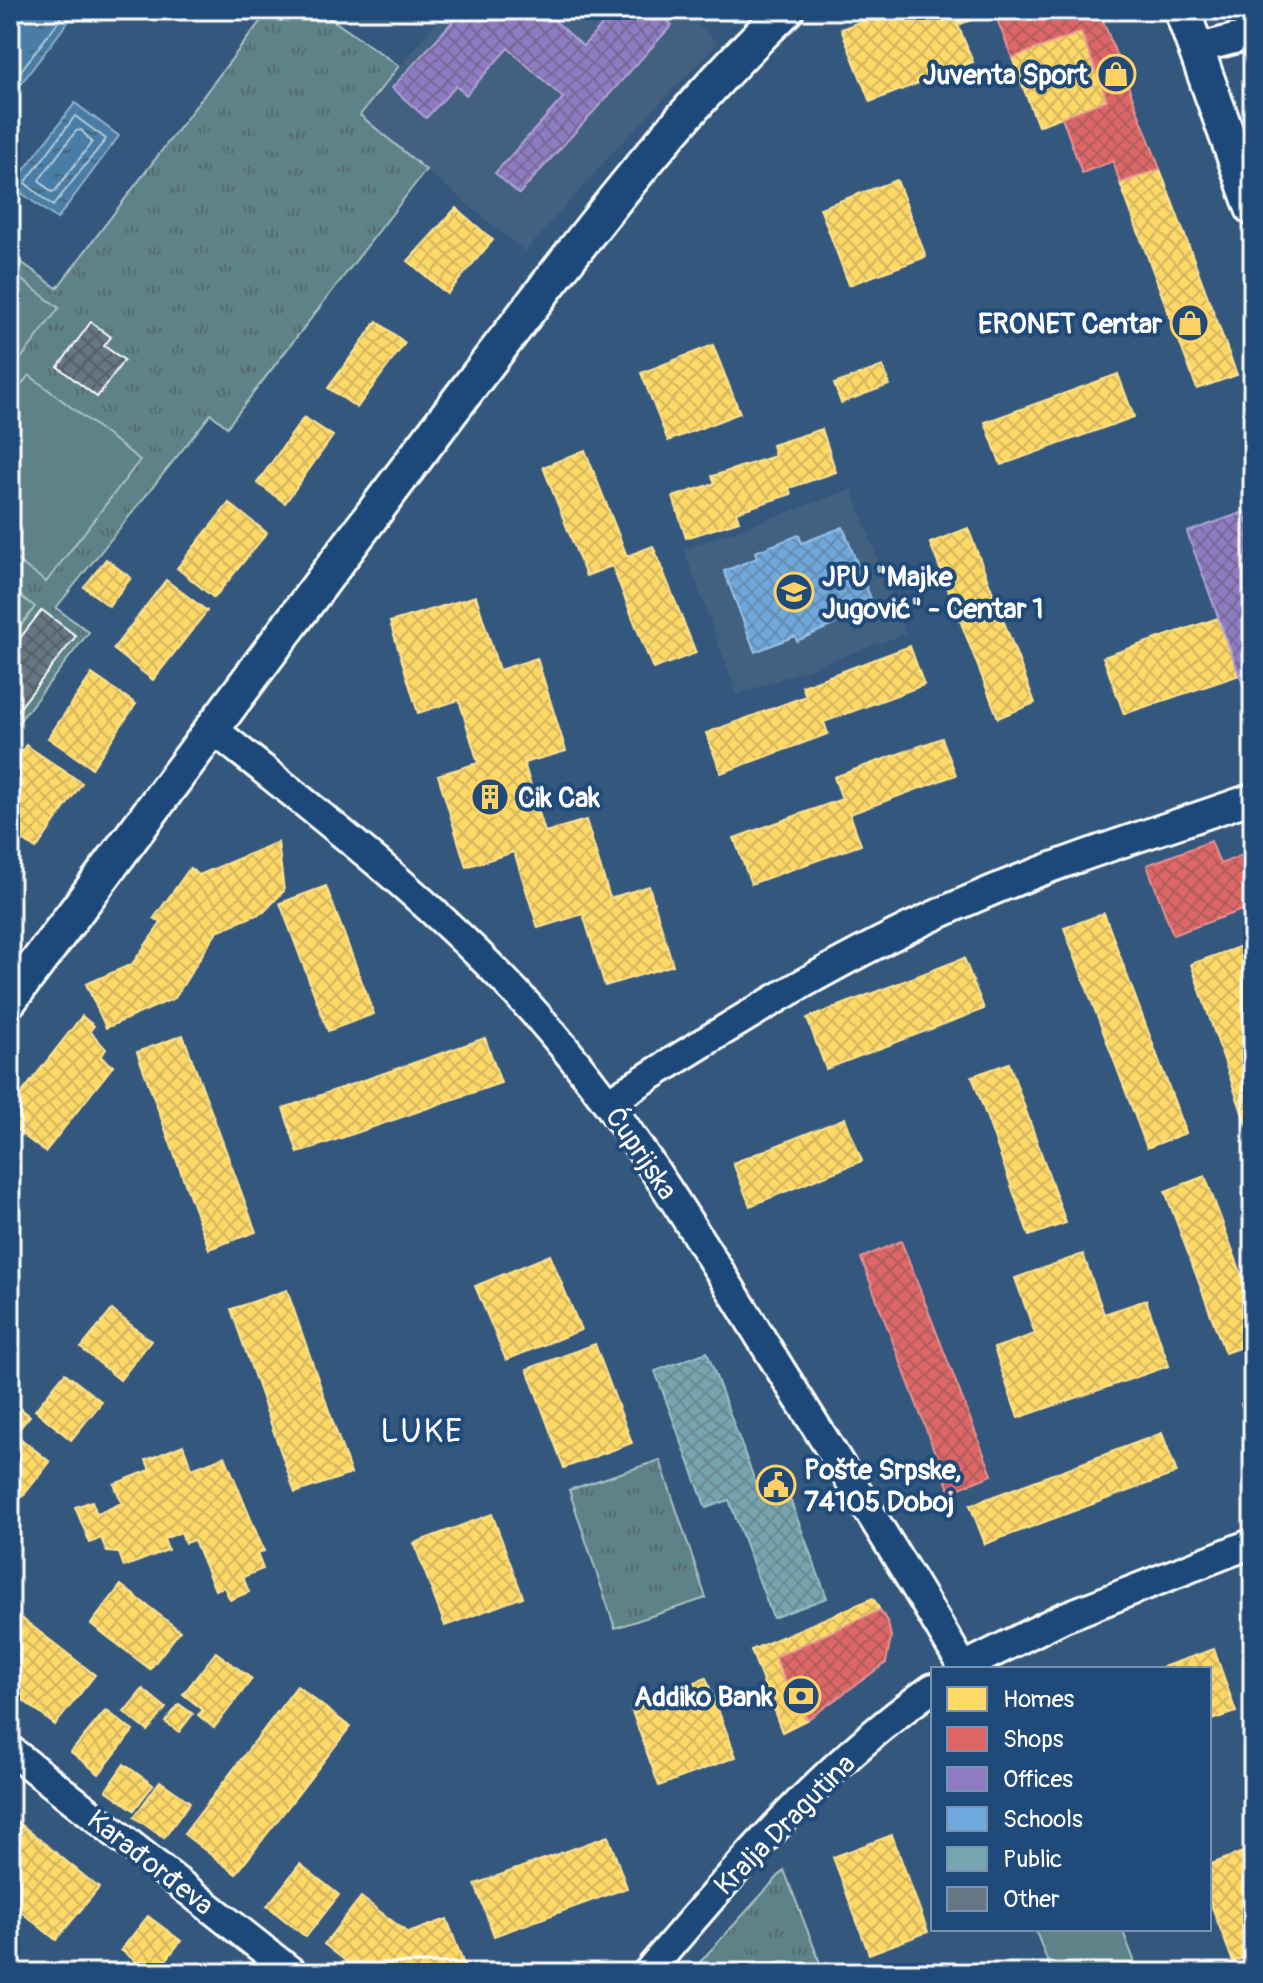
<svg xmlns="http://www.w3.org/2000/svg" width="1263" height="1983" font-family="Pangolin,sans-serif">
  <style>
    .built { fill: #43607f }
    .grass { fill: url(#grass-tufts); stroke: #aec0c3; stroke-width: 2 }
    .garden { fill: #5d8287; stroke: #aec0c3; stroke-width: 2 }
    .water { fill: url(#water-ripples); stroke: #91b1c9; stroke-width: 2 }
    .homes { fill: url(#homes-cross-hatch); stroke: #ffe494; stroke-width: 2 }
    .shops { fill: url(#shops-cross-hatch); stroke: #e99494; stroke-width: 2 }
    .offices { fill: url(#offices-cross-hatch); stroke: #b0a3d5; stroke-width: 2 }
    .schools { fill: url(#schools-cross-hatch); stroke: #9ac2e6; stroke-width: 2 }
    .public { fill: url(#public-cross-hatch); stroke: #9fc0c7; stroke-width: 2 }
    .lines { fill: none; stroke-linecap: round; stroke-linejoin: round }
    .shore { stroke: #b6cbdb; stroke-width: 2 }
    .building { fill: url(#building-cross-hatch); stroke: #fff; stroke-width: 2 }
    .minor-casing { stroke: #fff; stroke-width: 34 }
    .tertiary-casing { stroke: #fff; stroke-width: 40 }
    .minor { stroke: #1f4a7a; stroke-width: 28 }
    .tertiary { stroke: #1f4a7a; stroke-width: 34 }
    .labels { text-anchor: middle; stroke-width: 8; stroke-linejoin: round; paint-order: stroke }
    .poi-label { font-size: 28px; font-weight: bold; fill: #fff; stroke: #1f4a7a; text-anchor: end }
    .street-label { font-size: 28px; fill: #fff; stroke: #1f4a7a }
    .quarter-label { font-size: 32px; letter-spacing: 2px; fill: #fff; stroke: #1f4a7a }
  </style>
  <defs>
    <pattern id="grass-tufts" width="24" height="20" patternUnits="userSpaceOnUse" patternTransform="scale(2)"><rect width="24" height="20" fill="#5d8287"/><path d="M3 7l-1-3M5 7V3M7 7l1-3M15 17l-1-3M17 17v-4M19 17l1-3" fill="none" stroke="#556a6c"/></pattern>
    <pattern id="water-ripples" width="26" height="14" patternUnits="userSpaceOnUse" patternTransform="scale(2)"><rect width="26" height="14" fill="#487da5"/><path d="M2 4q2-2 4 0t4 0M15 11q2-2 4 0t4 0" fill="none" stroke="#4a6478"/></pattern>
    <pattern id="homes-cross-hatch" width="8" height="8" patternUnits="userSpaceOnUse" patternTransform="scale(2)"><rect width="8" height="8" fill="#ffd966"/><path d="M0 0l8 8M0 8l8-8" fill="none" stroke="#d2b660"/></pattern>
    <pattern id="shops-cross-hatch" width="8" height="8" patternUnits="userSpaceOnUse" patternTransform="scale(2)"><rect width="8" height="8" fill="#e06666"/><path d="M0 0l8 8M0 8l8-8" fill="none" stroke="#ac5d5d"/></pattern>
    <pattern id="offices-cross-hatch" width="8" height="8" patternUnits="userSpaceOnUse" patternTransform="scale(2)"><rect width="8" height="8" fill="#8e7cc3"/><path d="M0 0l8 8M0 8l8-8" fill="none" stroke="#746993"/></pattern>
    <pattern id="schools-cross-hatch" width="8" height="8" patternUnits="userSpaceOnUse" patternTransform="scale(2)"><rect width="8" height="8" fill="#6fa8dc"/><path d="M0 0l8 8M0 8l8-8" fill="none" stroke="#648cb1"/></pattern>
    <pattern id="public-cross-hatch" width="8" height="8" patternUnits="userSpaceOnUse" patternTransform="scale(2)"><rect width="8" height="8" fill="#76a5af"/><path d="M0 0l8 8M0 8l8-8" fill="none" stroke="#698a91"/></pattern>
    <pattern id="building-cross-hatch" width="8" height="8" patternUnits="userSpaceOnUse" patternTransform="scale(2)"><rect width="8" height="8" fill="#657685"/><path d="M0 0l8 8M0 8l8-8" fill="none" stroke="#575f66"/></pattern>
  </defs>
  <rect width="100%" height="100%" fill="#34577d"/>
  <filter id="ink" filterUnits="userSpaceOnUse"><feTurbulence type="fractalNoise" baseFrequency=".0125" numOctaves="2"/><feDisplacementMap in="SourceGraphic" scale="16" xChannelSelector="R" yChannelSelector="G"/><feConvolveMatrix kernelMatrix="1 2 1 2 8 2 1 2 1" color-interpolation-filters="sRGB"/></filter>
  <g filter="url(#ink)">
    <path class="built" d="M446,10H683L718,43L617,148L525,252L360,115Z
      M852,489L905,634L737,695L684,549Z"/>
    <path class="grass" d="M269,10H318L399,66L360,115L426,170L227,427L211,414L56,608L89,632L10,733V254L57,288Z
      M660,1460L706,1598L615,1628L569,1490Z
      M784,1870L824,1973H690Z"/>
    <path class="garden" d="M10,271L59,308L10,373Z
      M29,375L140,460L46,582L10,555V400Z
      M10,588L35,607L10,640Z
      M1035,1929H1122L1139,1973H1052Z"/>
    <path class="water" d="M10,10H77L10,98Z
      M75,103L119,136L57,219L12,186Z"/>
    <path class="homes" d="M889,10H997L958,25L973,62L870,102L841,29Z
      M1081,32L1107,100L1038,126L1012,58Z
      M1160,169L1237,375L1197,389L1120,183Z
      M897,180L926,257L849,285L820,208Z
      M456,208L493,240L447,294L408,261Z
      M377,321L405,343L357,408L328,388Z
      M713,345L740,413L668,441L641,373Z
      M883,366L889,385L841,403L834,384Z
      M1118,374L1134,417L1001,465L985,422Z
      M304,417L333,436L285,503L257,483Z
      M822,429L836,472L789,488L791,494L736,512L739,521L686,538L673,497L715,483L712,476L775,456L772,445Z
      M585,450L627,556L653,546L696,653L653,669L612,566L586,576L543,467Z
      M229,503L267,533L214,598L177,568Z
      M968,528L1035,703L998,718L930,543Z
      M106,559L131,578L109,606L84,587Z
      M166,580L207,611L153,680L113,649Z
      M476,596L499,670L537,658L566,751L524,763L545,832L586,820L610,898L649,886L673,965L605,986L583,914L538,928L514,852L466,867L438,775L478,763L459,700L418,713L390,622Z
      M1218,618L1240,675L1124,714L1103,657Z
      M910,646L924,685L824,722L828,734L721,773L706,733L806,696L802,686Z
      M92,674L136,704L92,768L48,738Z
      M942,738L956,775L850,814L861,845L751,884L734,838L842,799L834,777Z
      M26,745L82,783L36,849L10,831V769Z
      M278,842L284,891L264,912L217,931L175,998L106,1028L86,984L132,964L161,923L154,918L190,868L199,875Z
      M326,886L374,1014L328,1031L280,903Z
      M1104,913L1186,1133L1147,1148L1064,928Z
      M1253,942V1121L1246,1124L1191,964Z
      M964,958L984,1009L826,1069L807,1018Z
      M82,1016L94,1026L90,1031L106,1049L101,1057L113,1066L45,1152L10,1125V1108Z
      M183,1035L256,1232L209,1249L137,1052Z
      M485,1038L501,1083L298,1153L283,1108Z
      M1009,1063L1066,1223L1029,1236L972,1076Z
      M845,1118L862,1161L750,1206L733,1163Z
      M1205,1176L1253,1305V1343L1225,1353L1165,1191Z
      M1083,1254L1104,1314L1146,1300L1169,1366L1018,1418L994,1348L1035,1334L1015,1278Z
      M550,1255L581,1330L506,1360L475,1286Z
      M287,1290L351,1474L295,1493L231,1309Z
      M112,1310L151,1341L120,1380L81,1348Z
      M595,1344L632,1443L564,1468L527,1369Z
      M65,1373L102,1402L71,1440L35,1410Z
      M1253,1399V1435L1241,1404Z
      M15,1404L30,1416L10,1440V1409Z
      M1162,1433L1177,1473L985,1544L970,1505Z
      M20,1438L50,1462L23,1496L10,1486V1450Z
      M183,1445L192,1469L225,1456L264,1551L257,1553L263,1569L243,1577L249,1592L230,1600L224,1587L215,1590L194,1540L185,1543L181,1532L164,1539L168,1550L124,1567L119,1553L107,1552L101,1538L90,1543L75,1507L92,1501L97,1514L122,1503L114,1484L150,1470L146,1460Z
      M492,1514L523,1597L445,1626L414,1543Z
      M121,1585L180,1631L150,1669L91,1624Z
      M873,1598L880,1610L775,1657L790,1693L808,1719L782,1732L751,1650Z
      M10,1609L95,1675L55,1725L10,1690Z
      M1214,1649L1236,1712L1209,1721V1669H1157Z
      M216,1652L252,1679L214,1728L198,1715L203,1710L183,1694Z
      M706,1678L736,1757L659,1786L630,1706Z
      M297,1686L350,1727L236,1874L184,1834Z
      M143,1689L166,1708L148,1731L124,1712Z
      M179,1704L193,1714L179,1732L165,1722Z
      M106,1710L133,1731L99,1774L71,1752Z
      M124,1764L153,1785L134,1810L106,1790Z
      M160,1781L190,1802L164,1838L134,1817Z
      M12,1817L99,1888L56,1940L10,1903Z
      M892,1835L928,1932L869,1954L833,1857Z
      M608,1836L627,1888L494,1936L475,1884Z
      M1253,1848V1954L1233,1962L1209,1899V1865Z
      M300,1864L339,1895L306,1937L267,1906Z
      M361,1897L408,1933L447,1919L467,1973H361L324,1944Z
      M148,1916L181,1941L156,1973H151L121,1950Z
      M515,1967L571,1968V1973H515Z"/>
    <path class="shops" d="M1099,10L1160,169L1120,183L1113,161L1082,173L1062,117L1107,100L1081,32L1012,58L994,11Z
      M1211,841L1220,864L1253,851V906L1173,935L1147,865Z
      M901,1241L992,1475L950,1492L861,1258Z
      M880,1610L888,1623L891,1637L886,1663L808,1719L790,1693L775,1657Z"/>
    <path class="offices" d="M463,10H560L552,18L583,46L616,10H656L672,25L519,194L495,173L563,98L508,48L466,95L456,86L426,118L392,88Z
      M1244,512L1253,538V699L1249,701L1187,532Z"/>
    <path class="schools" d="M843,527L874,607L797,641L795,636L755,652L724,571L757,558L755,552L799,535L802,543Z"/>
    <path class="public" d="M707,1352L756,1484L781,1475L827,1598L773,1618L729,1500L706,1508L655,1371Z"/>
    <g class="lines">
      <path class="shore" d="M10,85L67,10
        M75,116L106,139L53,206L25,183Z
        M81,130L92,142L55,191L51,192L39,180L76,131Z"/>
    </g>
    <path class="building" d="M91,322L111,337L104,346L124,360L97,397L58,367Z
      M42,610L76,636L10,720V651Z"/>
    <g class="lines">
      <g class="minor-casing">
        <path id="minor" d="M1196,49L1253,34
          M214,730C314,810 415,888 504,980C612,1091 691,1225 772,1356C836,1459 902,1561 963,1667
          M609,1102C728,1026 848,951 979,896C1068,858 1162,830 1253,798
          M960,1669L1062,1618L1253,1543
          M10,1750L293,1973
          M647,1973C733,1871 823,1765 933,1688"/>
      </g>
      <g class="tertiary-casing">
        <path id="tertiary" d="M1182,10L1253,208
          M10,999C165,794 317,586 473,382C572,254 668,122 786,10"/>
      </g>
      <use href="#minor" class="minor"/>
      <use href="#tertiary" class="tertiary"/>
    </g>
  </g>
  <defs>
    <g id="shop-ring" transform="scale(2)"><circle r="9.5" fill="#1f4a7a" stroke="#ffd166" stroke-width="1.5"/><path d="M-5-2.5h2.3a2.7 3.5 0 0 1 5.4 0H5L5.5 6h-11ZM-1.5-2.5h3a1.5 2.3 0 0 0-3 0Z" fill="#ffd166"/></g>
    <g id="school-ring" transform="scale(2)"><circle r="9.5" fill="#1f4a7a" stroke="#ffd166" stroke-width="1.5"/><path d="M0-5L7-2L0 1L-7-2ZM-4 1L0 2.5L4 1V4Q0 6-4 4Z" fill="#ffd166"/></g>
    <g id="building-ring" transform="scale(2)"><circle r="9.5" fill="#1f4a7a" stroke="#ffd166" stroke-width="1.5"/><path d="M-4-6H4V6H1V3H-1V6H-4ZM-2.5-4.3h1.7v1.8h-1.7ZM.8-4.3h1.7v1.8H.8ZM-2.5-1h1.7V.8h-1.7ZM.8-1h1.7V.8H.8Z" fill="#ffd166"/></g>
    <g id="civic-ring" transform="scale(2)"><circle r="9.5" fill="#1f4a7a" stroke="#ffd166" stroke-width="1.5"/><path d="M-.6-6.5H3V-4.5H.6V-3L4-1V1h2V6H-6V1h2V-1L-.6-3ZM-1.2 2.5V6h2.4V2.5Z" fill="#ffd166"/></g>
    <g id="bank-ring" transform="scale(2)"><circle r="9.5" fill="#1f4a7a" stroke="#ffd166" stroke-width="1.5"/><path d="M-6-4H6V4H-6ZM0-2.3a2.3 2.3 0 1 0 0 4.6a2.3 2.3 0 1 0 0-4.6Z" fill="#ffd166"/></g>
  </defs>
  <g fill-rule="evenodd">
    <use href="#shop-ring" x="1116" y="74"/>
    <use href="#shop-ring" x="1190" y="323"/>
    <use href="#school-ring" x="794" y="592"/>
    <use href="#building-ring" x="490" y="797"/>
    <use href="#civic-ring" x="776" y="1485"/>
    <use href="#bank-ring" x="801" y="1696"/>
  </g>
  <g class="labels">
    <g class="poi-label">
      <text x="1088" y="84">Juventa Sport</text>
      <text x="1162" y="333">ERONET Centar</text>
      <text x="822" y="586" text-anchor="start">JPU "Majke<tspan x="822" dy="32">Jugović" - Centar 1</tspan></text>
      <text x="518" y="807" text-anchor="start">Cik Cak</text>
      <text x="804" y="1479" text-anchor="start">Pošte Srpske,<tspan x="804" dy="32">74105 Doboj</tspan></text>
      <text x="773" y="1706">Addiko Bank</text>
    </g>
    <g class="street-label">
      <text transform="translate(642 1153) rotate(56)" y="10">Ćuprijska</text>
      <text transform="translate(784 1824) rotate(-45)" y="10">Kralja Dragutina</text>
      <text transform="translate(151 1862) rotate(38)" y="10">Karađorđeva</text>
    </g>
    <g class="quarter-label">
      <text x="422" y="1442">LUKE</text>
    </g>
  </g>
  <rect width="1263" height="1983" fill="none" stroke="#1f4a7a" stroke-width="40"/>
  <rect x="20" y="20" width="1223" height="1943" fill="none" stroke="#fff" stroke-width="3" filter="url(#ink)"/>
  <rect x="931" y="1667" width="280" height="264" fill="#1f4a7a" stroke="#7992af" stroke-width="2"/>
  <rect x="947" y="1687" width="40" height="24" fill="#ffd966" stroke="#7992af" stroke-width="2"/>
  <text x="1003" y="1707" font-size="24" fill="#ffffff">Homes</text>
  <rect x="947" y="1727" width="40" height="24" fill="#e06666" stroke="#7992af" stroke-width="2"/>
  <text x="1003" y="1747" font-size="24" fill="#ffffff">Shops</text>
  <rect x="947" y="1767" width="40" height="24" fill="#8e7cc3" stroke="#7992af" stroke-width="2"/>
  <text x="1003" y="1787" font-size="24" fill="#ffffff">Offices</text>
  <rect x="947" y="1807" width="40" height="24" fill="#6fa8dc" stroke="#7992af" stroke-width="2"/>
  <text x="1003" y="1827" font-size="24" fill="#ffffff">Schools</text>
  <rect x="947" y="1847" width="40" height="24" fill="#76a5af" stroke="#7992af" stroke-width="2"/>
  <text x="1003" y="1867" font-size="24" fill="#ffffff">Public</text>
  <rect x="947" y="1887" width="40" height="24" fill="#657685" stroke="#7992af" stroke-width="2"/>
  <text x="1003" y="1907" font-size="24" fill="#ffffff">Other</text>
</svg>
